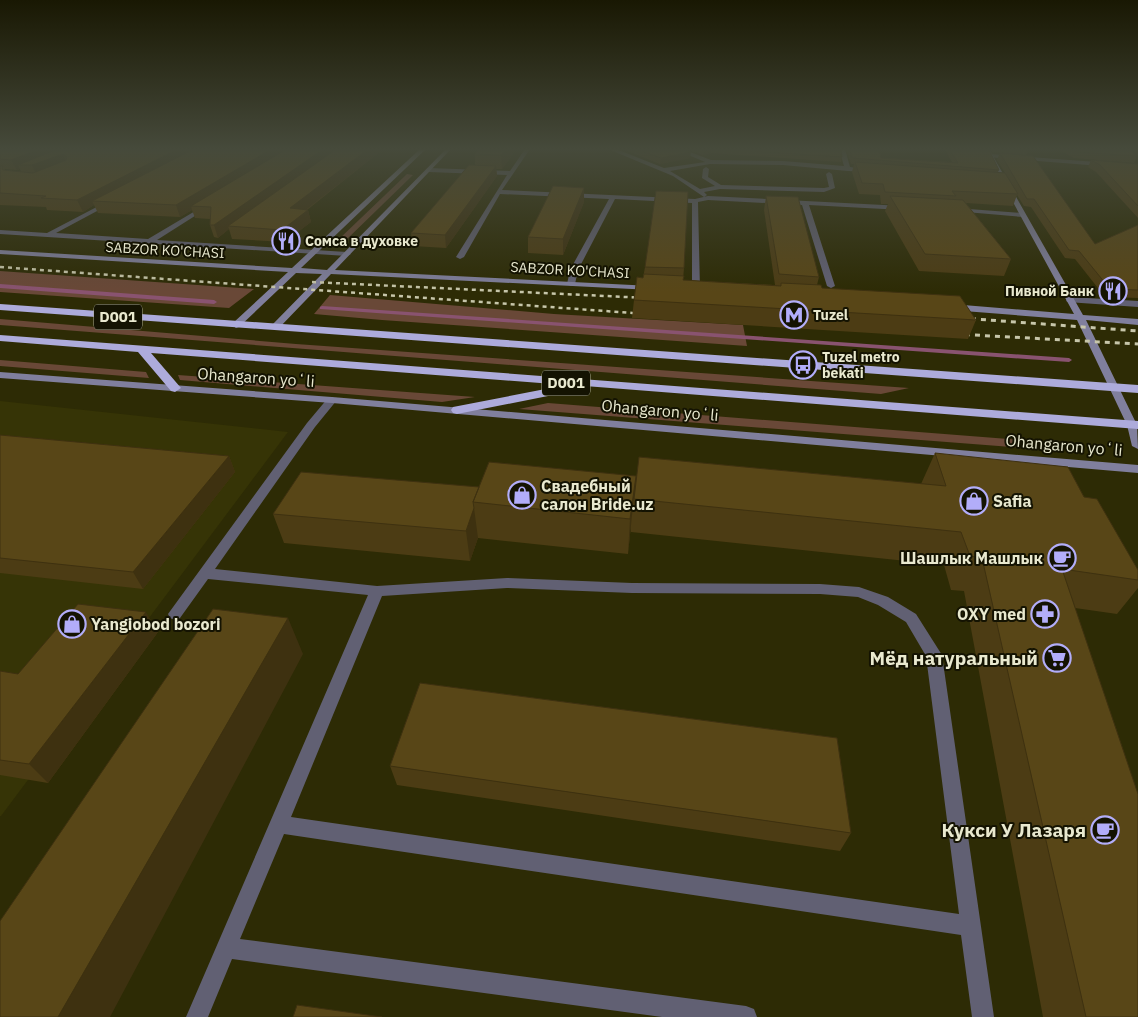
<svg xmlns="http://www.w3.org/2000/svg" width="1138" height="1017" font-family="'IBM Plex Sans',sans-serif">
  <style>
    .built { fill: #363406 }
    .green { fill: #694837 }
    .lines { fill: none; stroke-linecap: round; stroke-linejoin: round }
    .stream { fill: #895370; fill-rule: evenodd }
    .lane { fill: #616073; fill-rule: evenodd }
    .street { fill: #616073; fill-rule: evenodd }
    .secondary { fill: #807f9d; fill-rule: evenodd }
    .highway { fill: #adabdb; fill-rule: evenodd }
    .rail-far1 { stroke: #c7c6aa; stroke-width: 2.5; stroke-dasharray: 4 4; stroke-linecap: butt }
    .rail { stroke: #c7c6aa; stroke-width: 3; stroke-dasharray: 5 5; stroke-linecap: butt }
    .wall { fill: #4c3c14; fill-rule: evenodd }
    .shaded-wall { fill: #3e3110 }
    .building { fill: #584617; stroke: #3e3110 }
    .labels { text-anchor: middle; stroke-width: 4; stroke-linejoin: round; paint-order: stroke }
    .far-poi-label { font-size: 14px; font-weight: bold; fill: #e9e9cf; stroke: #141302; text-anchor: start }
    .far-street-label { font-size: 14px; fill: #e9e9cf; stroke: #141302 }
    .shield { fill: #141302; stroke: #a9a992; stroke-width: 1 }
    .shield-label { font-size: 15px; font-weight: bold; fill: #e9e9cf }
    .street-label { font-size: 16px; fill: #e9e9cf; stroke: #141302 }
    .poi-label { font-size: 16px; font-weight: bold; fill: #e9e9cf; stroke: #141302; text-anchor: start }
    .near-poi-label { font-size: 19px; font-weight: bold; fill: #e9e9cf; stroke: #141302; text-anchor: end }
  </style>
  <rect width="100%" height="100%" fill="#2d2b05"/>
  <path class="built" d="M0,401L288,432L1,816H0Z"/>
  <path class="green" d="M407,174L413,175L345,241H337Z
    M0,271L254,289L229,308L0,292Z
    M330,295L554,314L743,325L747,346L382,320L314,314Z
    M0,319L296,344L909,388L881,394L0,325Z
    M0,360L146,372L149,378L0,366Z
    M178,375L475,397L442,402L180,380Z
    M548,403L1020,440L1025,448L519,409Z"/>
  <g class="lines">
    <path class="stream" d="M0,284L214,300L217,302L214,304L0,288Z
      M322,306L1069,358L1072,360L1069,362L320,309V307Z"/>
    <path class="lane" d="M525,149H530L502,190L695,199L708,196L903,206L906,208L903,210L809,205L835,286L831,288L827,286L802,205L708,200L698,202L700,290L696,292L692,290V203L615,199L578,270L575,284L571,286L567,284L570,270L609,199L500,194L464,257L460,259L456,257L507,175L429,172L426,170L429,168L510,171Z
      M608,149H616L664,168L712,161L710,164L670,171L700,189L715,186L702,178L703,169L706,167L709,169L708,177L721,185L824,188L829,187L826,174L829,172L832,174L835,188L824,192L720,189L704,192L707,195L704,197L673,176Z
      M110,200L113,202L112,203L56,233L148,239L207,204L209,205V207L157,240L347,252L351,254L347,256L0,234V230L47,233Z
      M956,208L1023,213L1026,215L1023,217L954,211V209Z
      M332,397L337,400L315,427L215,569L377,586L507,578L632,583L820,584L859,587L888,597L916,614L942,655L994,1017H972L961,935L284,834L240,939L746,1006L754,1009L757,1017H662L232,959L208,1017H186L368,595L208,579L180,618L175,620L170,618L168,614L307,423L328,398ZM507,588L632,593L820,594L858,597L878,605L906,622L926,656L959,914L291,817L382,596Z"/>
    <path class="street" d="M674,149H682L711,160L783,161L844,166L839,149H845L850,167L871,170L868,172L848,171L783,165L710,164Z
      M990,154L1138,165V169L988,157Z
      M1070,297L1138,301V307L1067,302L1066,300Z"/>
    <path class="secondary" d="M420,149H426L301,268L327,270L446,149H451L335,270L652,286L656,288L652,290L331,274L278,329H272V325L322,274L296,273L239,327L236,328L232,325L233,323L288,272L0,254V250L292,268Z
      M984,149H989L1083,315L1138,319V325L1086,320L1137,425L1138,449L1132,446L1127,425L1077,320L951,310L947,307L951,304L1074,314Z
      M0,372L332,397L1138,465V473L332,403L0,378Z"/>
    <path class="highway" d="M0,304L1138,385V393L0,310Z
      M0,335L1138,421V429L572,385L574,388L568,392L457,414L453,413L451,410L453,407L566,385L151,353L181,388L175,392L171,391L138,352L0,341Z"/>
    <path class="rail-far1" d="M0,267L646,314
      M312,282L647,298"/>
    <path class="rail" d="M961,318L1138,331
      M955,334L1138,344"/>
  </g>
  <path class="wall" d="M0,150H382L307,210H308L311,222L285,242L232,239L229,229L218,238L214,237L210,225V219L195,218L192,210L180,217L98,213L94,205L83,212L47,210L46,207L0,205ZM5,169L17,170L20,169L21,172L5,170Z
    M516,150L502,169H496L497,176L446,248L413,246L411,233L475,165V154Z
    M625,150H684L690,158L660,164Z
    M689,150H841L842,157L841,162L711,153L703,155Z
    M846,150H879L881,158L952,162L945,150H989L999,170L998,172L1005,173L997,160L1000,153L1095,244L1138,225V298L1105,297L1075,259L1065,258L1031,207L1024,206L1017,195L1013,206L966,203L1011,259L1004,276L919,271L885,211L888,204H881L880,195L859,194L852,172L854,164H851Z
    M991,150H1028L1026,155L993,152Z
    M1059,150H1130L1137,156L1134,163L1074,158Z
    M1134,150H1138V156Z
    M1091,160L1138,164V218L1096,172L1088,167Z
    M766,196L819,277L817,285L822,288L976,320L968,339L632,318L634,300L643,278L645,267L684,268L683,280L775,285L764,210Z
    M584,202L563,255L528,253V237Z
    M0,435L229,456L235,472L143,589L0,573Z
    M935,453L1084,497L1138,570V588L1117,614L1075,608L1138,1017H1043L964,591L951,590L944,565L631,532V525L628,554L478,538L470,561L284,543L273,514L479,487L636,476L921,484Z
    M158,632L48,783L0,775V671L18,674Z
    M390,766L851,833L840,851L397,785Z"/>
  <path class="shaded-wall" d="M37,150H66L18,165L20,169L17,170L11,160Z
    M176,150H199L92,201L94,205L83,212L77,200Z
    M270,150H290L191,206L192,210L180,217L176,205Z
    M322,150H338L228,226L229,229L218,238L214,225Z
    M367,150H382L293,220L290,208Z
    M506,150H516L502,169L501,155Z
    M704,150H711V153L703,155Z
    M691,152L690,158L660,164L661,158Z
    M63,154L67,164L37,176L32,165Z
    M496,166L497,176L446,248L445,235Z
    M584,188V202L563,255V239Z
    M308,210L311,222L285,242L282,230Z
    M229,456L235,472L143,589L133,572Z
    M636,476L631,525L628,554L630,519Z
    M474,508L478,538L470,561L466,531Z
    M146,612L158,632L48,783L29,764Z
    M288,618L303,654L110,1017H58Z"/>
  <path class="building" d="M0,150H37L11,160L0,159Z
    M55,150H176L77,200L41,198L46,196L0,193V166H3L2,168L3,170L33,173L66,160L67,157L63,154L32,165H18Z
    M192,150H270L176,205L92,201Z
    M285,150H322L214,225H210L211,207L191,206Z
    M335,150H367L290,208L308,210L282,230L228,226Z
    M479,150H506L501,155L475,154Z
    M639,150H684L691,152L661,158Z
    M736,150H841L842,157Z
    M849,150H879L881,158L958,163L950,150H989L999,170L853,158Z
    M1072,150H1130L1137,156L1077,152Z
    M1000,153L1033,156L1095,244L1138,225V290L1110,289L1079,251L1069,250L1034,199H1027Z
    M1091,160L1138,164V206L1100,165Z
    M855,162L1005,173L1018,194L952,191L956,196L885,192L883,184L862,183Z
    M469,165L496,166L445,235L411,233Z
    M553,186L584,188L563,239L528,237Z
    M656,191L688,192L684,268L645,267Z
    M766,196L798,197L819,277L779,274Z
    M890,196L963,200L1011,259L925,254Z
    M644,274L684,276L683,280L781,286V283L821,285L822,288L960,296L976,320L634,300L637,277L643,278Z
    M0,435L229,456L133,572L0,558Z
    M935,453L1068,467L1084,497L1097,499L1138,570V580L1062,569L1138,794V1017H1086L982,558L970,556L961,532L634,499L639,457L946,486Z
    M489,462L636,476L630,519L473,502Z
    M301,472L479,487L473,502L474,508L466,531L273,514Z
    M78,604L146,612L29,764L0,760V671L18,674Z
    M213,609L288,618L58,1017H0V921Z
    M420,683L837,738L851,833L390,766Z
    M297,1005L382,1017H293Z"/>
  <linearGradient id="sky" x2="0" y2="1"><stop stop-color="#191803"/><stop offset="0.51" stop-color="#464a3b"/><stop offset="1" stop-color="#464a3b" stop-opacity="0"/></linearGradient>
  <rect width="1138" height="292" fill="url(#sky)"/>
  <defs>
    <g id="restaurant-ring" transform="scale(1.4375)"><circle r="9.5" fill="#141302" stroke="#b2adf9" stroke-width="1.5"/><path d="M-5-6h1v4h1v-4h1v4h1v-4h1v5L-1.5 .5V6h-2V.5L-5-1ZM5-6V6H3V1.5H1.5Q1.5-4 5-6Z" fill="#b2adf9"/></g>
    <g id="metro-ring" transform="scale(1.4375)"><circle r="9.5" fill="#141302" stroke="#b2adf9" stroke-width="1.5"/><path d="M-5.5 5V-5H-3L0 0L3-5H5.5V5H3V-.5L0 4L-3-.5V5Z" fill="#b2adf9"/></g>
    <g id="bus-ring" transform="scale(1.4375)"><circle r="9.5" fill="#141302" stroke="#b2adf9" stroke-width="1.5"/><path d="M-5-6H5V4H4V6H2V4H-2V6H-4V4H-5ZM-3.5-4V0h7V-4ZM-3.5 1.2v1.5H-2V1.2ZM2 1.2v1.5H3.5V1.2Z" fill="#b2adf9"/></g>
    <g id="shop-ring" transform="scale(1.4375)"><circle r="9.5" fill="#141302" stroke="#b2adf9" stroke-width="1.5"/><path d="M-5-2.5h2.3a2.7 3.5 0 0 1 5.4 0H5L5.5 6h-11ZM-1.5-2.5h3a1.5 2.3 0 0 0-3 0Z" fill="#b2adf9"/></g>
    <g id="cafe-ring" transform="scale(1.4375)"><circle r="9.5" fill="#141302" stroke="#b2adf9" stroke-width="1.5"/><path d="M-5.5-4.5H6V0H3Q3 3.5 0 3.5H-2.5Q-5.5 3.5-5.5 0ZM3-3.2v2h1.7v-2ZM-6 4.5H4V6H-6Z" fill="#b2adf9"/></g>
    <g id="pharmacy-ring" transform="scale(1.4375)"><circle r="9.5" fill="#141302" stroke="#b2adf9" stroke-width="1.5"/><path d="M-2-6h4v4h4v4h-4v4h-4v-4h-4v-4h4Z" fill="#b2adf9"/></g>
    <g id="supermarket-ring" transform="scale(1.4375)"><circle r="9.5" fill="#141302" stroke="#b2adf9" stroke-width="1.5"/><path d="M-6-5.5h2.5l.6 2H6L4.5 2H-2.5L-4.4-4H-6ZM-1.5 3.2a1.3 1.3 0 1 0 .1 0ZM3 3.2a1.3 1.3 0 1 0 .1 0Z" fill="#b2adf9"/></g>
  </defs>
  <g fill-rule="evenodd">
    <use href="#restaurant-ring" x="286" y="241"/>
    <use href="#restaurant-ring" x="1113" y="291"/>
    <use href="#metro-ring" x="794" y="315"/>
    <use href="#bus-ring" x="803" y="365"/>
    <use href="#shop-ring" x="522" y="495"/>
    <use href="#shop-ring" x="974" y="501"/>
    <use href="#cafe-ring" x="1062" y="558"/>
    <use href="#pharmacy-ring" x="1045" y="614"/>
    <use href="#shop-ring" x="72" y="624"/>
    <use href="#supermarket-ring" x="1057" y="658"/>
    <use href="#cafe-ring" x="1105" y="830"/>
  </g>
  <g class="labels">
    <g class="far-poi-label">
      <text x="305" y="246">Сомса в духовке</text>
      <text x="1094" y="296" text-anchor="end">Пивной Банк</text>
      <text x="813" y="320">Tuzel</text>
      <text x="822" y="362">Tuzel metro<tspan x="822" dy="16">bekati</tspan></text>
    </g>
    <g class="far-street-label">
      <text transform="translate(165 250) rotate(3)" y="5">SABZOR KO'CHASI</text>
      <text transform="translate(570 270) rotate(3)" y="5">SABZOR KO'CHASI</text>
    </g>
    <g class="shield">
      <rect x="94" y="304.5" width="48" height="25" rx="4"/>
      <rect x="542" y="370.5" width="48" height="25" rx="4"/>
    </g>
    <g class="shield-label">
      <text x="118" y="322">D001</text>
      <text x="566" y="388">D001</text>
    </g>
    <g class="street-label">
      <text transform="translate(256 377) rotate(4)" y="6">Ohangaron yoʻli</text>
      <text transform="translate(660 410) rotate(5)" y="6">Ohangaron yoʻli</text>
      <text transform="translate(1064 445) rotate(5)" y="6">Ohangaron yoʻli</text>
    </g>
    <g class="poi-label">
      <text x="541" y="492">Свадебный<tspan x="541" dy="18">салон Bride.uz</tspan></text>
      <text x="993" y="507">Safia</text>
      <text x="1043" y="564" text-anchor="end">Шашлык Машлык</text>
      <text x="1026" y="620" text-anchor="end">OXY med</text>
      <text x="91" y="630">Yangiobod bozori</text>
    </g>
    <g class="near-poi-label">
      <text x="1038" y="665">Мёд натуральный</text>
      <text x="1086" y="837">Кукси У Лазаря</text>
    </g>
  </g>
</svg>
